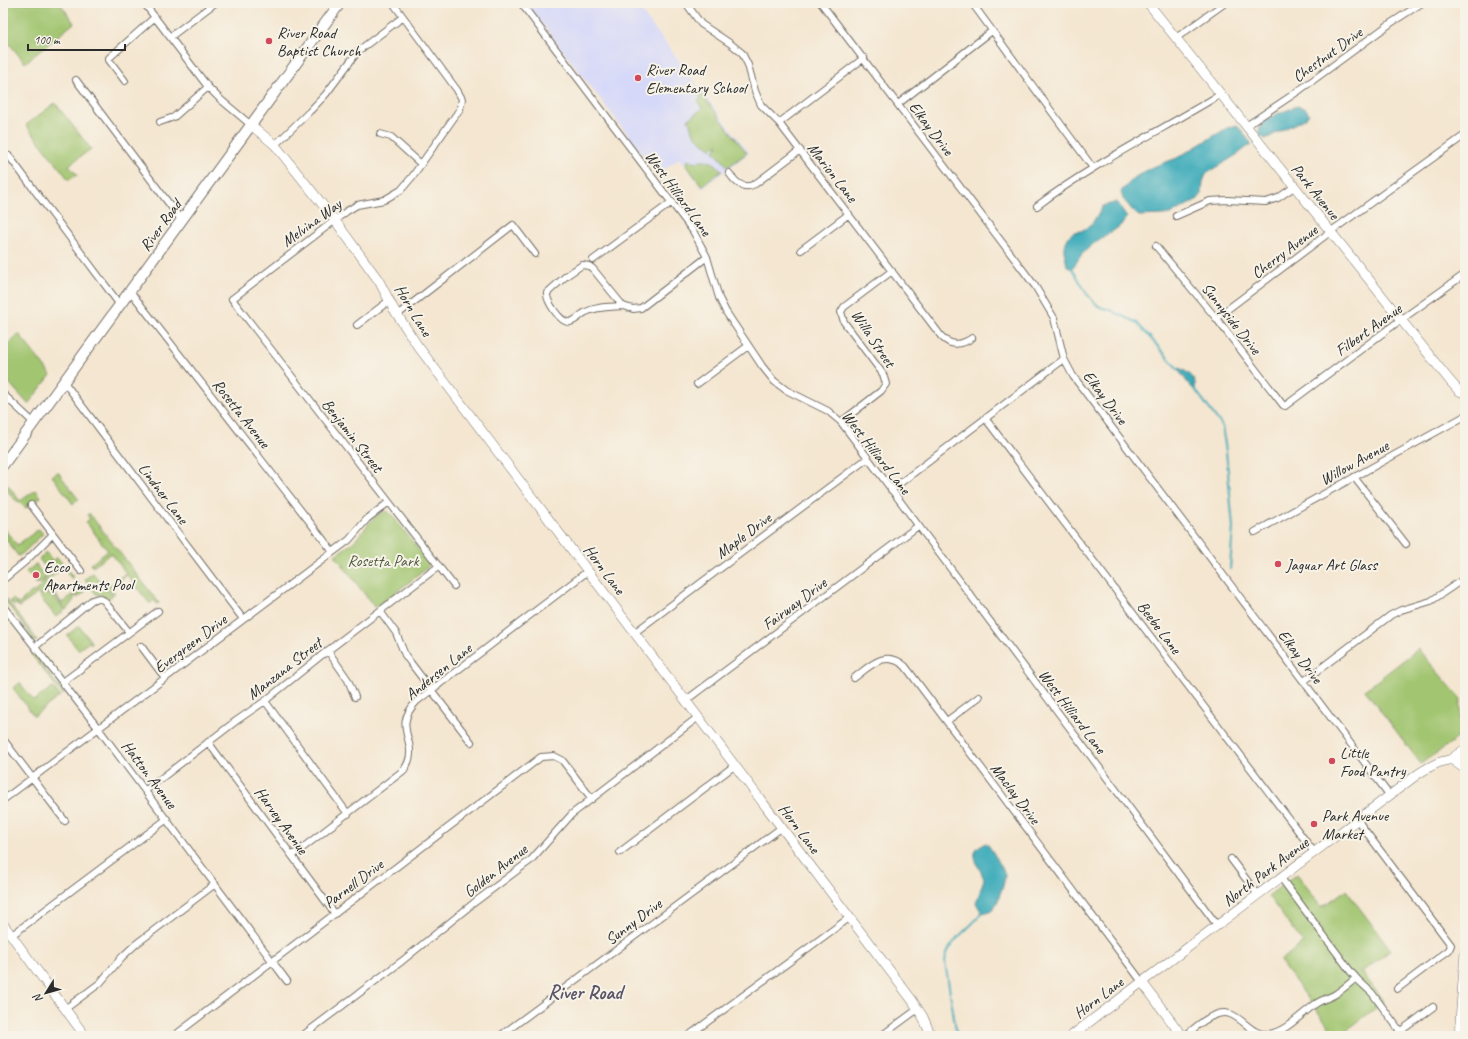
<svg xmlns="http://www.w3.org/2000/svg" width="1468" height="1039" font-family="Caveat,sans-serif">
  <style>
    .built { fill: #d5d8f9 }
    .green { fill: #a1c56f; stroke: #66784d }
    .water { fill: #3baab9; stroke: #336a72 }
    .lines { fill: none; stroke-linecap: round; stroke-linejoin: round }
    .stream { stroke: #3baab9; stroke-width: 2 }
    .street-casing { stroke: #716c65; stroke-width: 8 }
    .secondary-casing { stroke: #716c65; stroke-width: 10 }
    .primary-casing { stroke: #716c65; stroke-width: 12 }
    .street { stroke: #fff; stroke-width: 6 }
    .secondary { stroke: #fff; stroke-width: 9 }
    .primary { stroke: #fff; stroke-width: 10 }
    .poi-dot { fill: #d1495b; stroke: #f7f3e8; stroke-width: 1.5 }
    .labels { text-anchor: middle; stroke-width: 4; stroke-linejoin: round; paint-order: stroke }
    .poi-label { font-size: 16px; fill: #2b2b2b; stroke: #f7f3e8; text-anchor: start }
    .street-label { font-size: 16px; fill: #2b2b2b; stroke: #f7f3e8 }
    .park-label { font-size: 16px; fill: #4e593f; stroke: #f7f3e8 }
    .district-label { font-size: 20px; font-weight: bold; fill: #5d5669; stroke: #f7f3e8 }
  </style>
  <rect width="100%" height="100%" fill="#f7f3e8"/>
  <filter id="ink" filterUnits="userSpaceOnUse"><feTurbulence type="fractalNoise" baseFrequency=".025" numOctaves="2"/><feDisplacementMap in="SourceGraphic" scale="8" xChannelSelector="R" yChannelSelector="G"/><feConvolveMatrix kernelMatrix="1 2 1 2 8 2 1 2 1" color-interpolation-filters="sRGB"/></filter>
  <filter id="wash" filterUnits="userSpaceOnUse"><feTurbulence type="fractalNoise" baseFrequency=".012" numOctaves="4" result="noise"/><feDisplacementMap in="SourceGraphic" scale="16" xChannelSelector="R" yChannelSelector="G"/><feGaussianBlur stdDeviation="0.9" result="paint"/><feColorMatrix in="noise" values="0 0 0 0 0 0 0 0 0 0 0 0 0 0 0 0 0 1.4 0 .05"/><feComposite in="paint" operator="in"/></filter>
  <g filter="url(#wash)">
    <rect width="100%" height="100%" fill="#f4e6d0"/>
    <path class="built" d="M526,3H635L749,153L702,188L680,158L658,174Z"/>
    <path class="green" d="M3,3H60L74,23L25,63L3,36Z
      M700,92L747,153L728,167L714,151L718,145H716L712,149C695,137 695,138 688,119L702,109L698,101L701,99L699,94Z
      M55,103L91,149L69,165L77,175L69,180L26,125Z
      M688,160C703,165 709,154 722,171L702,186L686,165Z
      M19,334L51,375L28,404L3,376V348Z
      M58,472L79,500L73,504L52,476Z
      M8,485L20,501L36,490L41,497L26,508L13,498L5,487Z
      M387,511L391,514L428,561L429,565L425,570L375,608L335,555C342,550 351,545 357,538C366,529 373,514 387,511Z
      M89,513L159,603L157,604L154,600L150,604L127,575L111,588L115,593L113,595L101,579L102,578L109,586L126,573L111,553L93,567L91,564L108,551L86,522L90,519L87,515Z
      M39,529L43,534L22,554L18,556L3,535V532L5,530L17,545Z
      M46,552L53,561L57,557L73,577L71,578L63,568L45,582L62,603L72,595L73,596L80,591L74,582L76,580L85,592L77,598L76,596L73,598L74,600L66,610C59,601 51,588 38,595L35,591L42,586L40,584L51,574L39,559Z
      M36,564L38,568L46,577L38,584L35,583L26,572Z
      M93,573L112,596L108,599L102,595L96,594L85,579Z
      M33,591L36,595L19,607L16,604L14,606L10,601L13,599L18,604L23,601L22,600Z
      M42,594C54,594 58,602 65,610L56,617L39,596Z
      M3,595L33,634L37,641H34L30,636L29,632L3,598Z
      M79,626L92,643L91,644L89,642L78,650L67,635Z
      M1418,649L1461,699L1459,737L1421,764L1365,690Z
      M33,653H36L40,659V662L59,687L64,689L65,693L63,695L31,654Z
      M20,683L34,701L51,688H54L60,696L34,716L13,688Z
      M1297,874L1322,907L1346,890L1391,950L1362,972L1384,1002L1339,1036H1336L1280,961L1303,943L1268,896Z"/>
    <path class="water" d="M1297,106L1306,109L1309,114L1306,118L1265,139L1260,135L1259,129C1267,115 1284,112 1297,106Z
      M1237,125L1251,143L1250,145L1238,154L1206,174L1203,182L1202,194L1197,200L1170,214L1164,215L1139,216L1134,212L1123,199L1121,192L1123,189L1134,178L1150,168L1177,158L1227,128Z
      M1117,202L1127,217C1120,231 1102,235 1091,246C1087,249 1083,253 1080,257C1077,261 1075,266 1071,269L1067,266L1064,251V246L1069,236L1074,232L1081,231L1091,225L1103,206Z
      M1177,368H1179C1189,373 1197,377 1195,390L1190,386Z
      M986,843C989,844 1005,872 1005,875C1005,880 1003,886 1001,891C998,901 996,912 982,913L976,903L984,879C979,866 965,849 986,843Z"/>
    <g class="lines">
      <path class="stream" d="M1072,268L1087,294L1093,301L1100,307L1110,310L1137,323L1178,369
        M1194,388L1222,426L1226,451L1233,527L1230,569
        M957,1036L945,962C947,941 970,929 982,913"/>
    </g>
  </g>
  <g filter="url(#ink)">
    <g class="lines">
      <g class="street-casing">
        <path id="street" d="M144,3L208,87L220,99L251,125
          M393,3L457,90L462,99L460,109L412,177L401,190L384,200L357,205L347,211L232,299L454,586
          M521,3L693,231L707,257L719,298L726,312L762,366L774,381L786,390L828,411L841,422L1217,925
          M686,3L701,24L731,44L742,53L748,65L755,91L761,105L779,123L941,336C950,346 960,346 972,338
          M821,3L1035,286L1054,318L1064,359L1073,376L1390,796
          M972,3L1093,168
          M170,37L215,3
          M1176,38L1225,3
          M76,80L182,221
          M125,81L109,60V58L155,17
          M898,104L992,31
          M311,110L326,94L358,51L403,17
          M160,122L174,117L208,87
          M779,123L864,58
          M1246,126L1297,92L1391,23L1422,3
          M380,134L391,137L421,164
          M275,145L309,112
          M9,156L120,305
          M729,173C736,183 743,190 755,184L800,150
          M1037,206C1094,163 1160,131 1221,94
          M1176,216L1210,201L1227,200L1266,202L1278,198L1294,187
          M1156,246L1216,318L1283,405L1285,406L1395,324L1465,274
          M801,250L849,214
          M593,260L672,202
          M582,265L589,266L593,269L623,306C611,307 597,306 586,312C581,314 576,321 570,322C561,324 546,301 547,293L566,276Z
          M130,291L333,552
          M623,306L633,309L641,308L707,257
          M397,315L513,225L535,254
          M1216,318L1330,232L1465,135
          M357,325L390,300
          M64,382L243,619
          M697,384L748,346
          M3,394L34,423
          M985,418L1314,852
          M841,422L881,391L886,384L883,374L844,322L841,312L844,307L892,271
          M1354,477L1406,544
          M891,490L1064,359
          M31,505L81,571
          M1255,532L1465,416
          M3,580L26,561L53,534
          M3,606L98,728L287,981
          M380,611L396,633L405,655L410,662L471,742
          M634,633L868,458
          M141,646L165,678
          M35,647L92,600L98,598L103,600L105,602L129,632
          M328,651L348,680L355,697
          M854,678C870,666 885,649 905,666L1142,982
          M1304,681L1391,615L1401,610L1431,601L1465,578
          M63,682L158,611
          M265,701L348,814
          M685,701L918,526
          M947,721L979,697
          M3,739L65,821
          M208,742L335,914
          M146,790L236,721L265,701L322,655L439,566
          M3,800L349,540L367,519L389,502
          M1358,821L1451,945L1449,950L1397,989
          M620,852L734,766
          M292,856L404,770C423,742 389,730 417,701L588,571
          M1231,859L1258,895
          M1281,878L1351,972L1358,980L1372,993L1400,1031
          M12,935L167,819
          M65,1009L100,983L122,957L136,944L215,884
          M174,1036L541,757L554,756L562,760L592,799
          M302,1036L402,961L475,902L531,860L572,814L697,718
          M500,1036L781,828
          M688,1036L849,918
          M881,1036L918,1009
          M1185,1036C1194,1029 1203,1019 1215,1015C1239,1005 1247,1037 1269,1034C1286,1032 1303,1012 1317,1003C1323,999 1329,998 1334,995C1342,990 1349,984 1356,978
          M1394,1036L1433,1007"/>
      </g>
      <g class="secondary-casing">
        <path id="secondary" d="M1148,3L1450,381L1459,391L1465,393
          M251,125L275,145L334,219L379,281L393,308L417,345L912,1000L923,1017L931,1036
          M1465,749L1451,759L1465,769
          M3,924L85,1036
          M1071,1036L1142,982
          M1182,1036L1142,982L1418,774C1435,763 1445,758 1465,759
          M1459,1036L1465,953"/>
      </g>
      <g class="primary-casing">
        <path id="primary" d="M3,465L340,3"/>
      </g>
      <use href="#street" class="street"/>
      <use href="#secondary" class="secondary"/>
      <use href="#primary" class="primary"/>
    </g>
  </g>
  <g class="poi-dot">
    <circle cx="269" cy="41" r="4"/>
    <circle cx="638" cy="78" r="4"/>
    <circle cx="1278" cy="564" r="4"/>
    <circle cx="36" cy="575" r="4"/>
    <circle cx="1332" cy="761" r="4"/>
    <circle cx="1314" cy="824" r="4"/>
  </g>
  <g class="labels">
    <g class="poi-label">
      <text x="277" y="38">River Road<tspan x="277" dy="18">Baptist Church</tspan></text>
      <text x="646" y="75">River Road<tspan x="646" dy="18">Elementary School</tspan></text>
      <text x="1286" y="570">Jaguar Art Glass</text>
      <text x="44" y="572">Ecco<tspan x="44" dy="18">Apartments Pool</tspan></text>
      <text x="1340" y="758">Little<tspan x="1340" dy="18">Food Pantry</tspan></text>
      <text x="1322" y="821">Park Avenue<tspan x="1322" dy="18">Market</tspan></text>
    </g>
    <g class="street-label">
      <text transform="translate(1327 54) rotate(-36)" y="6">Chestnut Drive</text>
      <text transform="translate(932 128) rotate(53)" y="6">Elkay Drive</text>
      <text transform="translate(833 172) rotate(52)" y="6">Marion Lane</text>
      <text transform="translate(1316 191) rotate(51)" y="6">Park Avenue</text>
      <text transform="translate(679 193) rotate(54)" y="6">West Hilliard Lane</text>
      <text transform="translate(311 222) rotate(-36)" y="6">Melvina Way</text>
      <text transform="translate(160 225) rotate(-54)" y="6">River Road</text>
      <text transform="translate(1284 251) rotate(-37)" y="6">Cherry Avenue</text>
      <text transform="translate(414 310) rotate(59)" y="6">Horn Lane</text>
      <text transform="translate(1232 318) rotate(52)" y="6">Sunnyside Drive</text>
      <text transform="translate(1368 329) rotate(-36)" y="6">Filbert Avenue</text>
      <text transform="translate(874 338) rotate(56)" y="6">Willa Street</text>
      <text transform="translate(1106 397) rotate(53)" y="6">Elkay Drive</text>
      <text transform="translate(242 413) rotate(52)" y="6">Rosetta Avenue</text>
      <text transform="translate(353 435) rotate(52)" y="6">Benjamin Street</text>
      <text transform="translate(877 452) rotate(52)" y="6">West Hilliard Lane</text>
      <text transform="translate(1354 462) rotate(-29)" y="6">Willow Avenue</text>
      <text transform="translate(164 493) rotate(53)" y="6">Lindner Lane</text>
      <text transform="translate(743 535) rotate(-37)" y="6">Maple Drive</text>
      <text transform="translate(605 569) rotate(53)" y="6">Horn Lane</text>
      <text transform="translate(794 603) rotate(-37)" y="6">Fairway Drive</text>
      <text transform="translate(1160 627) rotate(53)" y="6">Beebe Lane</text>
      <text transform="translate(190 643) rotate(-37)" y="6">Evergreen Drive</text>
      <text transform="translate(1301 656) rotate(53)" y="6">Elkay Drive</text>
      <text transform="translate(284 668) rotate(-38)" y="6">Manzana Street</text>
      <text transform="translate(438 671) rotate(-39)" y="6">Andersen Lane</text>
      <text transform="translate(1073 711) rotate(53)" y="6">West Hilliard Lane</text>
      <text transform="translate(150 774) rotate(53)" y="6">Hatton Avenue</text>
      <text transform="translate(1016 793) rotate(53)" y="6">Maclay Drive</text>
      <text transform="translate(282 820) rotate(54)" y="6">Harvey Avenue</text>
      <text transform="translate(800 828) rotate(53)" y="6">Horn Lane</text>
      <text transform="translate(495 870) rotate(-38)" y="6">Golden Avenue</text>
      <text transform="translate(1265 871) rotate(-37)" y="6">North Park Avenue</text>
      <text transform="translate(353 883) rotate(-37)" y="6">Parnell Drive</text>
      <text transform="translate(633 921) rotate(-37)" y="6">Sunny Drive</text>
      <text transform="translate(1098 997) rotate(-37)" y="6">Horn Lane</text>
    </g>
    <g class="park-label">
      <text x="383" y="566">Rosetta Park</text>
    </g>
    <g class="district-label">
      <text x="585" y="999">River Road</text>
    </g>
  </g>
  <rect width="1468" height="1039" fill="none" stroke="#f7f3e8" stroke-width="16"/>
  <g transform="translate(46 993) rotate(233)" stroke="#f7f3e8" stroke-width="3" paint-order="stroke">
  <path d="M0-3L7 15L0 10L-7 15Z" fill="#2b2b2b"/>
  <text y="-6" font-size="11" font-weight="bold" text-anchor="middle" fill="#2b2b2b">N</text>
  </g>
  <path d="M28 44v6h97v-6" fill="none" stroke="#2b2b2b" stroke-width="2"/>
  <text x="34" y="44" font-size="12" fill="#2b2b2b" stroke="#f7f3e8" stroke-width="3" paint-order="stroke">100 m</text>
</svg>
